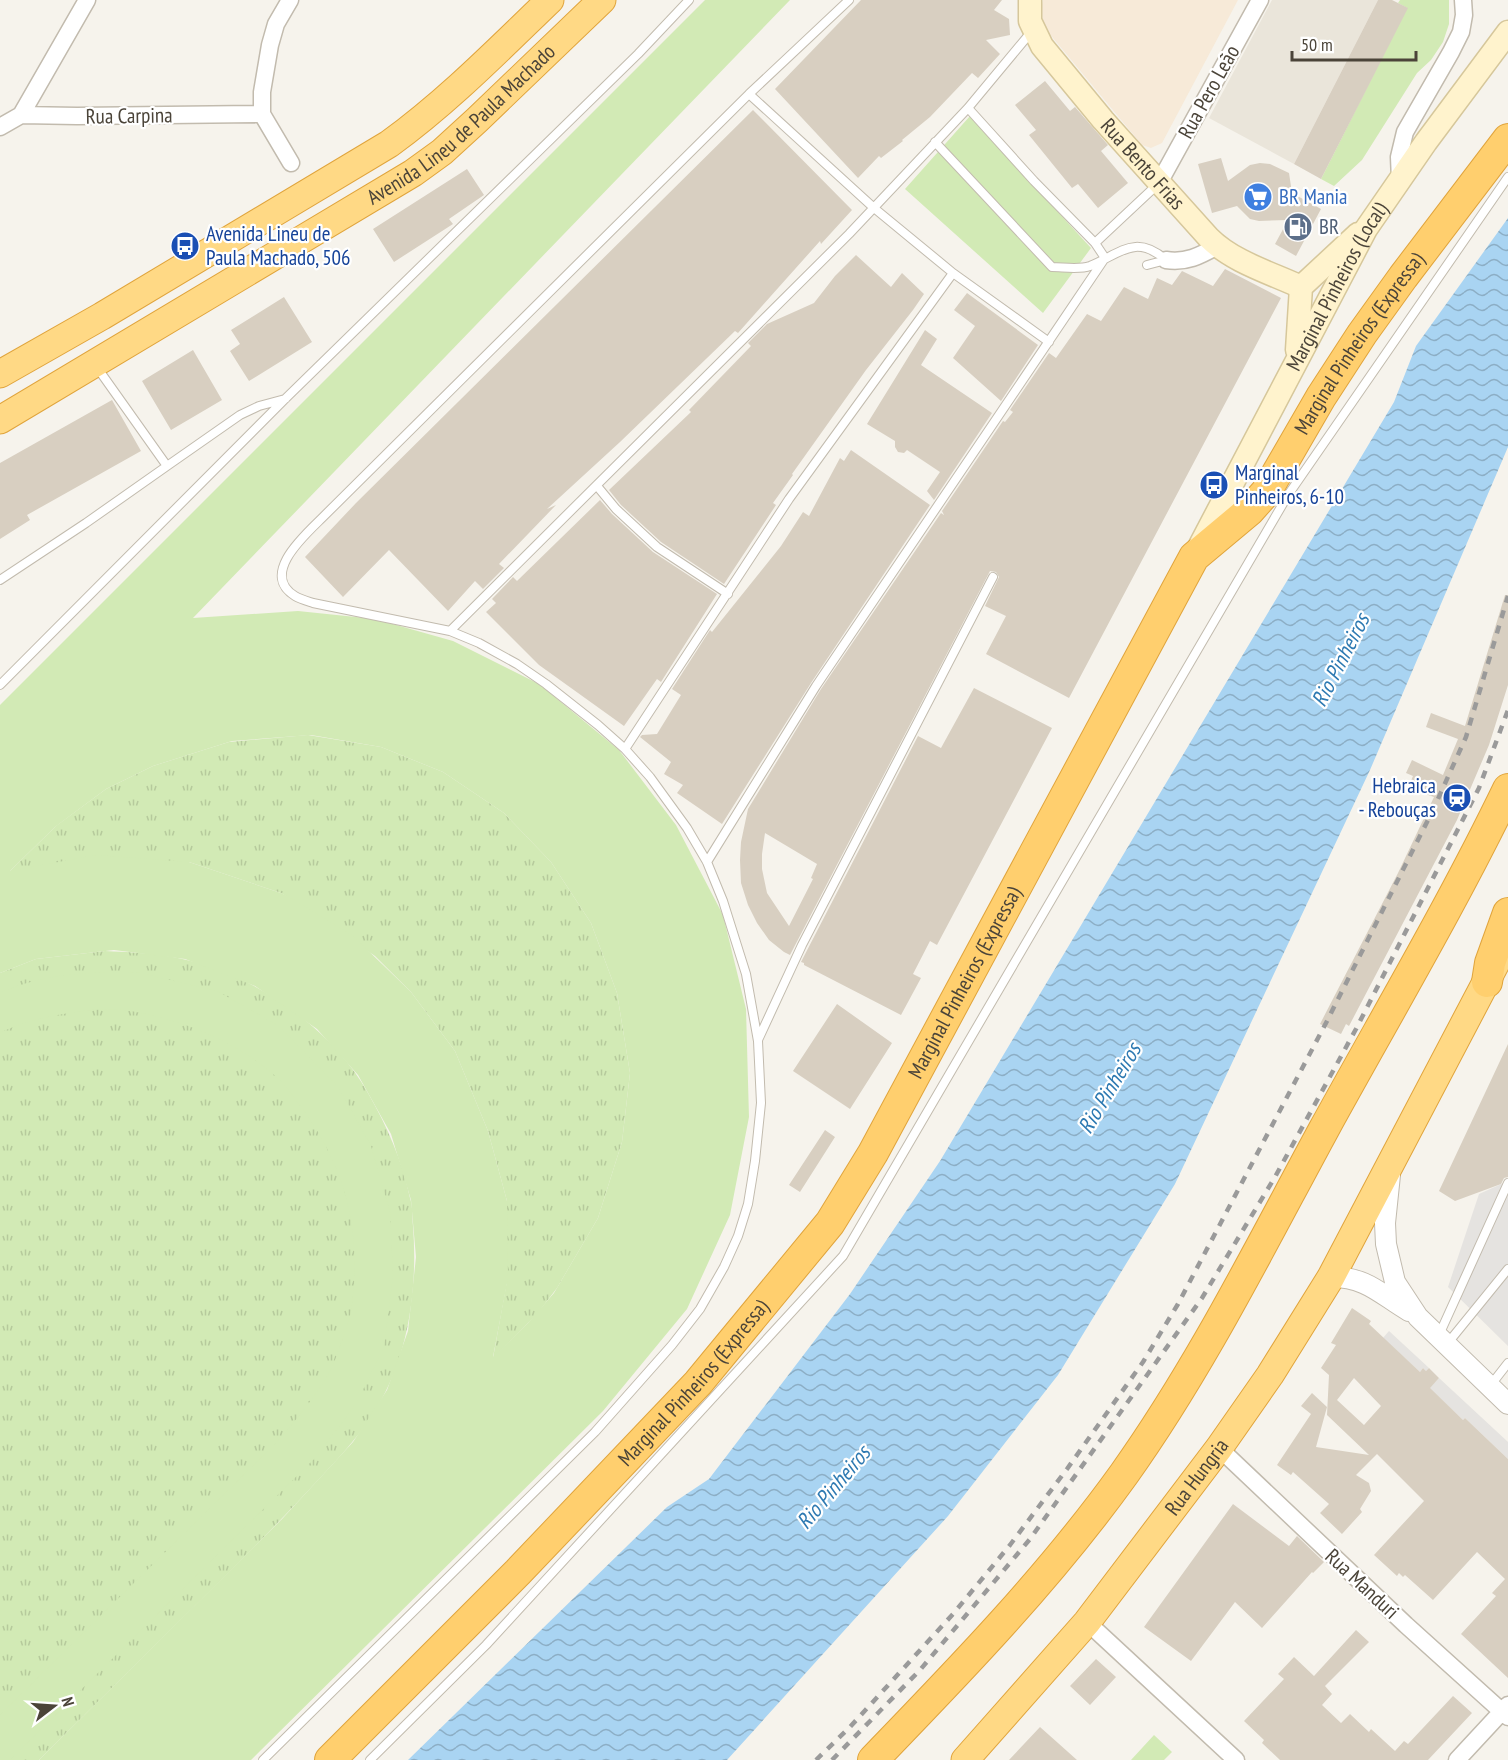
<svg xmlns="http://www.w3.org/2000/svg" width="1508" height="1760" font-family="'PT Sans Narrow',sans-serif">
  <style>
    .residential { fill: #eae5da }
    .commercial { fill: #f7ead8 }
    .grass { fill: url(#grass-tufts) }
    .green { fill: #d2eab5; fill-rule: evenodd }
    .parking { fill: #e5e3e0 }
    .water { fill: url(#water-waves) }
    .building { fill: #d8cfc1; fill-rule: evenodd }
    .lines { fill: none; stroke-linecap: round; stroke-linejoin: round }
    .service-casing { stroke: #c2bbae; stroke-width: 10 }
    .minor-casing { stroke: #c2bbae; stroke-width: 19 }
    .tertiary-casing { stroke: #c2bbae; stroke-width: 22 }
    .secondary-casing { stroke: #d6c79b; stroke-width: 25 }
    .trunk-casing { stroke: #e0a43c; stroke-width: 29 }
    .motorway-casing { stroke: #e0a43c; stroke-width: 32 }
    .service { stroke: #fff; stroke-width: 8 }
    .minor { stroke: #fff; stroke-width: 16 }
    .tertiary { stroke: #fff; stroke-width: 20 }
    .secondary { stroke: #fff3cd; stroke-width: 22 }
    .trunk { stroke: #ffd985; stroke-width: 27 }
    .motorway { stroke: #ffcf6e; stroke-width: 30 }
    .rail { stroke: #9a9a9a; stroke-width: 4.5; stroke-dasharray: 8 8; stroke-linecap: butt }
    .labels { text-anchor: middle; stroke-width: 4.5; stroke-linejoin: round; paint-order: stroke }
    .street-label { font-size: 21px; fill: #4b4439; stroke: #fff }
    .shop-label { font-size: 21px; fill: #366cbe; stroke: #fff; text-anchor: start }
    .service-label { font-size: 21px; fill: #4e5e75; stroke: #fff; text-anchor: start }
    .transit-label { font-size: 21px; fill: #164399; stroke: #fff; text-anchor: start }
    .water-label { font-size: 22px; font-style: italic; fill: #2e7ab2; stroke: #fff }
  </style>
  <defs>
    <pattern id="grass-tufts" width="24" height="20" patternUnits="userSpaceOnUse" patternTransform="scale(1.5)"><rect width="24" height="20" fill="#d2eab5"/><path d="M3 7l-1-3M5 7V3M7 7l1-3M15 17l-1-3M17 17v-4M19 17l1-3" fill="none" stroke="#b6ca9c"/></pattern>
    <pattern id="water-waves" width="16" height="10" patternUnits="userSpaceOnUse" patternTransform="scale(1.5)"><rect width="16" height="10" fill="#a9d4f2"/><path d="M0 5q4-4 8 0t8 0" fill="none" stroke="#8caec5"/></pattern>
  </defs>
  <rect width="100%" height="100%" fill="#f6f3ec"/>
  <path class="residential" d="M1272,0H1378L1294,164L1209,118Z"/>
  <path class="commercial" d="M1043,0H1238L1162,143L1151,148L1142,145L1043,26L1040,14Z"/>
  <path class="grass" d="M308,735L381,747L443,772L504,813L551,862L591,923L617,993L630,1073L622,1142L598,1218L557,1288L537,1314L493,1358L507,1281V1201L488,1131L455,1051L411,992L375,956L281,893L189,862L9,872L56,826L106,789L153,766L229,742Z
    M105,951C127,952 151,953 173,957C249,971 330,1025 368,1093C387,1126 402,1160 410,1198C413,1207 412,1217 413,1226C418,1291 408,1362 371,1417C356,1439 338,1459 320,1478C289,1512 257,1544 225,1576C163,1637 101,1699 39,1760H0V973L36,959Z"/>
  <path class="green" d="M705,0H790L193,618L298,611L375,619L453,641L539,684L619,750L676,825L723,915L746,1009L749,1117L730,1215L687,1309L603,1411L251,1760H39L282,1519L353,1442L387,1390L408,1331L416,1257L411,1200L391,1134L358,1075L317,1029L255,986L185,959L114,950L36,959L0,973V705ZM311,735L381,747L443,772L504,813L551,862L591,923L617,993L630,1073L622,1142L598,1218L554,1293L528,1323L493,1357L508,1278L507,1201L488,1131L455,1051L411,992L352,935L298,902L281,893L189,862L96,855L10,871L55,827L106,789L153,766L232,741Z
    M1400,0H1449V24L1443,42L1431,60L1417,73L1362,160L1334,186L1321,179L1407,8L1398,3Z
    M970,116L1091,248L1043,313L905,189Z
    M136,972L217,991L279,1026L339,1088L371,1146L390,1212L393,1275L384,1347L356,1404L316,1457L10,1760H0V1715L277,1442C295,1421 325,1386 335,1360C341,1343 350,1322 352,1304C362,1230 344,1163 299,1104C293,1096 287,1086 279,1079C243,1047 197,1025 150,1015C142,1013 133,1011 124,1010C93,1006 27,1018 0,1033V993C48,972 86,973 136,972Z
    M1154,1735L1172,1752L1164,1760H1131Z"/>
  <path class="parking" d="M1508,1181V1346L1448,1287L1479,1194Z
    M1389,1331L1429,1368L1426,1371L1423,1368L1420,1372L1383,1338Z
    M1439,1378L1508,1442V1459L1465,1418L1463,1420L1429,1388Z"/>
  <path class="water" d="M1508,218V447L1370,770L1175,1184L1058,1375L948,1516L727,1760H408L667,1507L709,1479L850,1294L940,1161L1394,402L1416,346Z"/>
  <path class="building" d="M861,0H1002L994,10L1009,19L1010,35L986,40L1000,54L978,78L972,73L930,117L902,140L903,141L881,158L879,156L858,178L775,89Z
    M1378,0H1392L1408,8L1321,179L1294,164Z
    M1045,81L1070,111L1075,107L1108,145L1101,151L1128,183L1098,208L1078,184L1072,188L1029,135L1036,130L1015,105Z
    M753,110L852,210L821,244L820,241L738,333L735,331L620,442L547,509L556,505L499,564L504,568L483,589L475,581L448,611L389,550L343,597L305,557L356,503Z
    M1221,158L1228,181L1250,165L1260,163L1270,164L1289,173L1292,193L1321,209L1296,256L1275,244L1288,220L1259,221L1250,219L1237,206L1212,213L1198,164Z
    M467,169L484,195L449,219L453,224L394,262L373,229Z
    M856,255L891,287L902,273L924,294L913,310L866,370L792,474L793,475L773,503L776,505L724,584L661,542L621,505L609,490L691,412L689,410L751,346L748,343L767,324L814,303L835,276Z
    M1225,269L1281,298L1069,698L986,654L1006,616L985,606L999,577L996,572L990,571L790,955L784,952L769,940L757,923L748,905L741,883L740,860L741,842L748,809L821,689L941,513L944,515L942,511L1003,421L1005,422L1013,412L1010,410L1049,353L1056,358L1087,314L1101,321L1124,287L1148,299L1157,278L1172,285L1182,271L1213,286ZM765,833L817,864L811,878L813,879L789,926L767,893L762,869V854Z
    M967,293L1038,345L1001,401L953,358L975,326L954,310Z
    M284,297L312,342L249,381L230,351L240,344L231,330Z
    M925,330L937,339L921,365L992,413L934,500L927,491L940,472L907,450L904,453L898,452L895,447V441L867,424Z
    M193,350L222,400L171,430L142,381Z
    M112,400L141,451L27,515L30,520L0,539V463Z
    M851,450L930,505L811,683L722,824L677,793L683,785L664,774L671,762L640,737L642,735L657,734L681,695L672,689L710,630L712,632L781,546L803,512L809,516L840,458L844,461Z
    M600,500L612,514L653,552L717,594L661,682L657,679L624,726L539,665L486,612L496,603L492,599L513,577L517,581Z
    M1505,595H1508V685L1489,745L1457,820L1349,1026L1346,1024L1341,1034L1320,1024L1398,873L1434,797L1411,789L1412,784L1410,783L1413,776L1406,773L1412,760L1443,775L1458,739L1426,727L1431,713L1465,726Z
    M974,688L1052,728L937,945L930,941L913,974L921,978L901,1015L804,965V963L801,962L918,736L941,748Z
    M837,1004L892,1043L850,1109L793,1071Z
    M1508,1044V1177L1504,1178L1501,1184L1455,1201L1439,1191Z
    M825,1130L835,1137L800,1192L789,1185Z
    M1352,1308L1371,1321L1369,1324L1420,1372L1423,1368L1426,1371L1429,1368L1439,1378L1430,1388L1463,1420L1465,1418L1508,1459V1678L1461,1634L1496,1596L1492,1593L1505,1579L1477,1552L1433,1600L1405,1575L1403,1577L1399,1573L1397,1576L1374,1555L1424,1501L1377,1454L1356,1475L1369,1483L1371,1491L1360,1509L1362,1512L1342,1534L1320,1513L1329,1504L1293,1472L1291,1475L1277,1465L1311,1414L1301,1406L1312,1393L1327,1407L1316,1447L1369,1455L1327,1415L1329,1375L1321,1368L1336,1345L1331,1343ZM1354,1378L1381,1406L1364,1425L1337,1400Z
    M1233,1504L1289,1546L1297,1536L1324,1562L1313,1573L1312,1572L1262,1628L1235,1602L1191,1661L1144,1627Z
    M1356,1630L1369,1642L1325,1686L1332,1694L1322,1705L1341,1723L1350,1714L1369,1732L1371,1729L1395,1751L1404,1741L1408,1744L1453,1696L1472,1713L1428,1760H1280L1262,1743L1264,1740L1244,1721L1284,1679L1278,1674L1294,1657L1314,1676Z
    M1096,1659L1116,1677L1090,1705L1070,1686Z
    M1040,1727L1058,1743L1077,1760H1009Z"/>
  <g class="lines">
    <g class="service-casing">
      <path id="service" d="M749,94L874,208L953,273L1049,342
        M968,108L1034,181L1095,243L1105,258
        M935,142L1052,267C1063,267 1079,270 1090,266C1120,254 1135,233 1166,260
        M1095,243L1158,184
        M1147,265L1166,260
        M96,366L167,466L240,415L259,406L285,399
        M597,486L616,509L657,547L728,594
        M0,580L86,523L167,466
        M450,631L849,234L968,108L1027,37
        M0,685L285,399L638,54L689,0
        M625,749L789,499L953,273
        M707,862L816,686L1105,258
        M758,1040L802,945L993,577
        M1439,1335L1508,1183
        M1447,1344L1508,1269
        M1490,1386L1508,1363
        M263,1760L595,1432L672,1345L700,1309L724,1267L738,1236L748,1204L755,1161L761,1103L758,1041L746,974L723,901L707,862L687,828L650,777L625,749L598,725L546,684L517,664L479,643L450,631L313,603C307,601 300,599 295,596C259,574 306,534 323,517L749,94L849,0
        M370,1760L486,1645L843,1256L1288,495L1508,177"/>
    </g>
    <g class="minor-casing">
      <path id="minor" d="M290,0L276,24L270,45L262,92V114L291,163
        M21,115L87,0
        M0,127L21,115L77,116L262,114
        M1400,180L1399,157L1405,132L1451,52L1461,32L1464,15L1463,0
        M1159,183L1260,0
        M1166,260C1186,263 1200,256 1217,246
        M1219,1448L1406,1625L1508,1717
        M1087,1622L1236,1760
        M1457,1760L1508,1705"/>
    </g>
    <g class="tertiary-casing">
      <path id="tertiary" d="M1390,1175L1385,1223L1386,1244L1395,1282L1418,1317L1508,1404
        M1331,1277C1367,1277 1380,1294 1409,1311"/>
    </g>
    <g class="secondary-casing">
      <g id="secondary">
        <path id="s1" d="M1030,0V21L1042,46L1103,120L1209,238C1233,262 1271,273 1301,287"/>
        <path d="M1297,350L1301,287L1358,234"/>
        <path id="s2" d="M1198,549L1366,229L1426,142L1508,32"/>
      </g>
    </g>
    <g class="trunk-casing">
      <g id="trunk">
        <path d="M0,374L102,316L389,144C447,102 498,50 550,0"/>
        <path id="s3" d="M0,420L413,173L442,152L477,120L602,0"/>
        <path id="s4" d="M965,1760L1087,1622L1219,1448L1270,1375L1331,1277L1496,963"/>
      </g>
    </g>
    <g class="motorway-casing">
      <g id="motorway">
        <path d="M1487,982L1490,963L1508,913"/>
        <path id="s5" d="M330,1760L518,1572L698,1383L830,1223L873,1153L1194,557L1249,511L1266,492L1321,397L1362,334L1403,277L1508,139"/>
        <path d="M873,1760C961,1669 1050,1577 1124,1474C1201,1366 1261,1245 1324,1129C1386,1016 1452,905 1508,789"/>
      </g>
    </g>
    <use href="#service" class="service"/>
    <use href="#minor" class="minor"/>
    <use href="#tertiary" class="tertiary"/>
    <use href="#secondary" class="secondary"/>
    <use href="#trunk" class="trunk"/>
    <use href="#motorway" class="motorway"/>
    <path class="rail" d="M816,1760L850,1727L953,1614L1010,1545L1067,1469L1143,1362L1178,1304L1326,1023L1433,810L1466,737L1508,596
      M832,1760L920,1670L1030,1539L1202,1298L1275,1177L1356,1029L1479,788L1508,710"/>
  </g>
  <defs>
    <g id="supermarket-disc" transform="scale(1.5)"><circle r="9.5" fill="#3f7fe0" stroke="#fff"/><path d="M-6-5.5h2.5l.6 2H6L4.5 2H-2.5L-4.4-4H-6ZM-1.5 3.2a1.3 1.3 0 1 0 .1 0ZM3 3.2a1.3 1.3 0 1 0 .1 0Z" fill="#fff"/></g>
    <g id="fuel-disc" transform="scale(1.5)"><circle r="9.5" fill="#5c6f8a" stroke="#fff"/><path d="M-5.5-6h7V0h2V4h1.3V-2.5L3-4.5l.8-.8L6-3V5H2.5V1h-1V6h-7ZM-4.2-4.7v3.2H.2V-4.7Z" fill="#fff"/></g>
    <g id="bus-disc" transform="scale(1.5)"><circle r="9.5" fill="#1a4fb4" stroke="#fff"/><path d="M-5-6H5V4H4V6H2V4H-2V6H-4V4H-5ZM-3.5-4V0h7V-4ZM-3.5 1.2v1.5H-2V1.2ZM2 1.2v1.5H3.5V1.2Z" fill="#fff"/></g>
    <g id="station-disc" transform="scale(1.5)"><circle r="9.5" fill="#1a4fb4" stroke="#fff"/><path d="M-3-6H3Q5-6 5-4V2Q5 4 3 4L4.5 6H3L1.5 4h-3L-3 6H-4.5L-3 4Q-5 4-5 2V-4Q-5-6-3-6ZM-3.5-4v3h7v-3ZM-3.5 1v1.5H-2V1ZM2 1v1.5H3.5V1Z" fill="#fff"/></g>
  </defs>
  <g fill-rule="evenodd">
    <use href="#supermarket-disc" x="1258" y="197"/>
    <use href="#fuel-disc" x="1298" y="227"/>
    <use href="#bus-disc" x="185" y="246"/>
    <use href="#bus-disc" x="1214" y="485"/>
    <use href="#station-disc" x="1457" y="798"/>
  </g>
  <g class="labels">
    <g class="street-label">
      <text transform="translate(1209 92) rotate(-61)" y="7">Rua Pero Leão</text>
      <text transform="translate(129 116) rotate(-1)" y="7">Rua Carpina</text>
      <text dy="7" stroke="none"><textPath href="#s3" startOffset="549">Avenida Lineu de Paula Machado</textPath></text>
      <text dy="7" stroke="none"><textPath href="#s1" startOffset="204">Rua Bento Frias</textPath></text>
      <text dy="7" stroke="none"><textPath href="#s2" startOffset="297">Marginal Pinheiros (Local)</textPath></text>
      <text dy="7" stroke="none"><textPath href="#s5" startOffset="1766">Marginal Pinheiros (Expressa)</textPath></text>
      <text dy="7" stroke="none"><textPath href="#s5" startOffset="1010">Marginal Pinheiros (Expressa)</textPath></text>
      <text dy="7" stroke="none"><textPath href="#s5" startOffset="524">Marginal Pinheiros (Expressa)</textPath></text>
      <text dy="7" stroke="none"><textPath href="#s4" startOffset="366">Rua Hungria</textPath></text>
      <text transform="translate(1362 1584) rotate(43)" y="7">Rua Manduri</text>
    </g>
    <g class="shop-label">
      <text x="1279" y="204">BR Mania</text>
    </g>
    <g class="service-label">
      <text x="1319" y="234">BR</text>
    </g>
    <g class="transit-label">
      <text x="206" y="241">Avenida Lineu de<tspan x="206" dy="24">Paula Machado, 506</tspan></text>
      <text x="1235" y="480">Marginal<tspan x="1235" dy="24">Pinheiros, 6-10</tspan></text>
      <text x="1436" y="793" text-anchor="end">Hebraica<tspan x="1436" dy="24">- Rebouças</tspan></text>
    </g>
    <g class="water-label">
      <text transform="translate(1340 660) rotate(-63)" y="8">Rio Pinheiros</text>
      <text transform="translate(1109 1088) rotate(-59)" y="8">Rio Pinheiros</text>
      <text transform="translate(833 1487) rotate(-50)" y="8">Rio Pinheiros</text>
    </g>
  </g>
  <g transform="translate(54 1706) rotate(73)" stroke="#ffffff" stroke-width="4.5" paint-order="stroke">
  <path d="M0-4.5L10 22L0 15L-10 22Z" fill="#4b4439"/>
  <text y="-9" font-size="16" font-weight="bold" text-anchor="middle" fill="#4b4439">N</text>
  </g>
  <path d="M1292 51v9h124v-9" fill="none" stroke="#4b4439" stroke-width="3"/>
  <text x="1301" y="51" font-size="18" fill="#4b4439" stroke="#ffffff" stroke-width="4.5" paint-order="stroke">50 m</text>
</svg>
